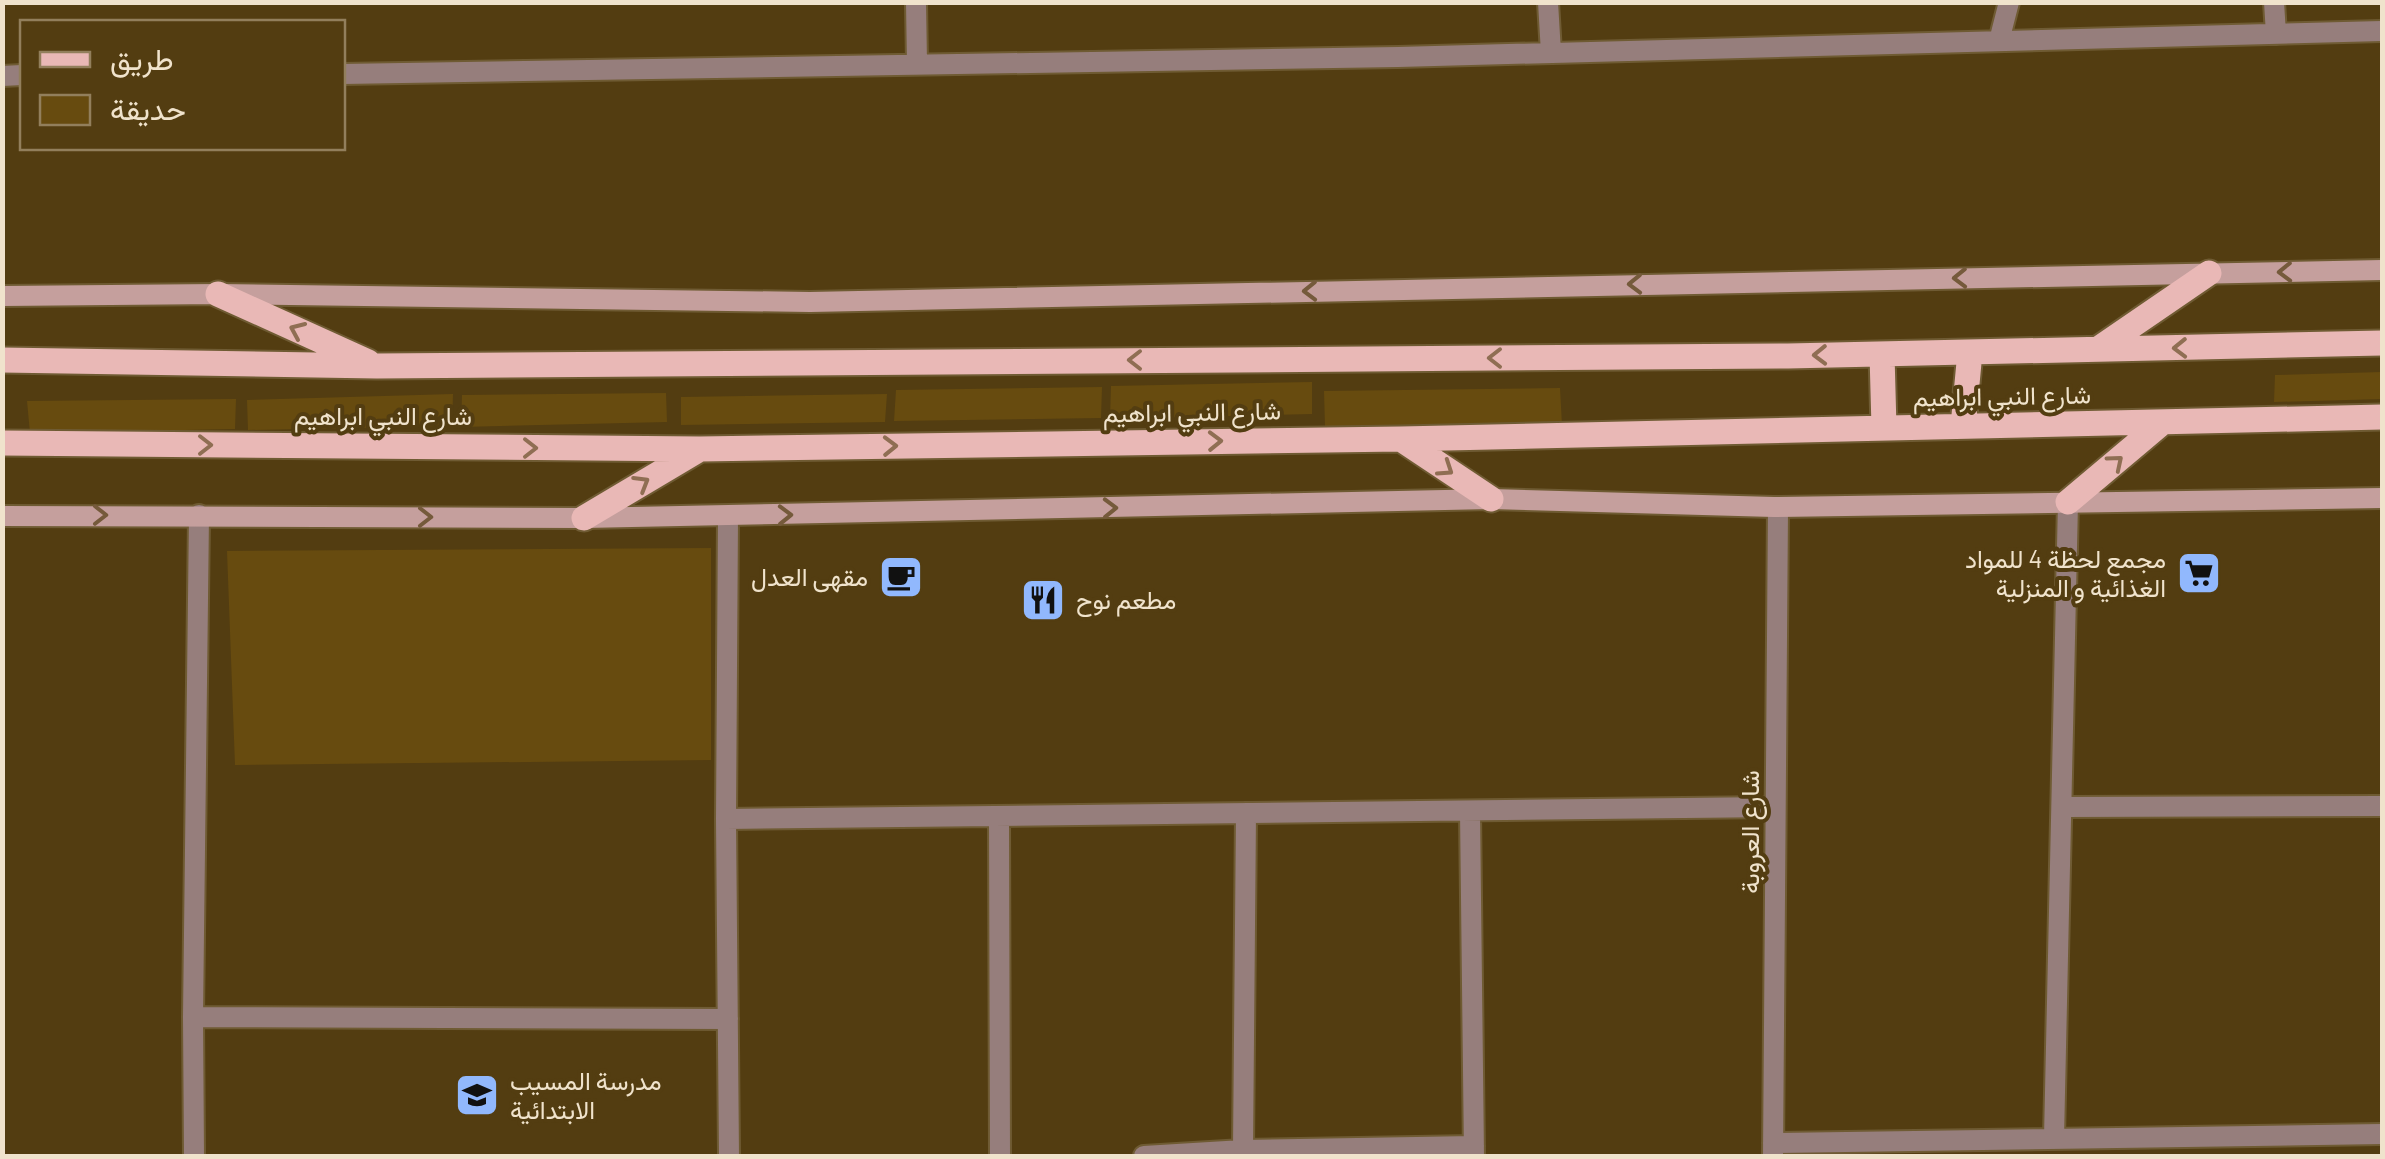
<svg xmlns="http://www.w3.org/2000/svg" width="2385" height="1159" font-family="Barlow,Vazirmatn,sans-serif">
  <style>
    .green { fill: #674b0f }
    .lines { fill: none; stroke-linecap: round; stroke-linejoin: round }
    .street-casing { stroke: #6f5b33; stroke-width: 24 }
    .secondary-casing { stroke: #6f5b33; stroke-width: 24 }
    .primary-casing { stroke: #6f5b33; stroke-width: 29 }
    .street { stroke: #967e7c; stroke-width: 20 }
    .secondary { stroke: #c59f9d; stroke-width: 20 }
    .primary { stroke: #e9b8b6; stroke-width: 25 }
    .oneway { stroke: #755a3b }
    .oneway2 { stroke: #8f6e53 }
    .labels { text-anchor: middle; stroke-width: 8; stroke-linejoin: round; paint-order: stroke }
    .street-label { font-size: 25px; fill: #f0e3cc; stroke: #533d11 }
    .poi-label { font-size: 25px; fill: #f0e3cc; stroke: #533d11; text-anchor: end }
  </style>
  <rect width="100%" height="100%" fill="#533d11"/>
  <path class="green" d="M2382,372V399L2274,402L2275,375Z
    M1312,382V414L1110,419L1111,386Z
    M1102,387L1101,418L894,421L896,390Z
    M1560,388L1562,425L1325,427L1324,391Z
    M666,393L667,422L461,427L462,395Z
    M453,394L452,426L248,430L247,400Z
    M887,394L885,422L681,425V397Z
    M236,399L235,429L30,433L27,401Z
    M711,548V760L235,765L227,551Z"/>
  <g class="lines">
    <g class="street-casing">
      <path id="street" d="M916,2L917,64
        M1548,2L1551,53
        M2274,2L2276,34
        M1999,41L2009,2
        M342,74L1398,57L2382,31
        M2,76L22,75
        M728,516L726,819L729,1156
        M2063,807L2382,806
        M1470,811L1474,1156
        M999,816L1000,1156
        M726,819L1775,807
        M193,1017L728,1019
        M2054,1138L2068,502
        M1773,1143L2382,1134
        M1243,1150L1246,813
        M194,1156L193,1017L199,515
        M1144,1156L1243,1150L1474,1146
        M1773,1156L1778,507"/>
    </g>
    <g class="secondary-casing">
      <path id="secondary" d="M2,296L218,294L810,302L2382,270
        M2,516L584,518L1491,499L1774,507L2382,498"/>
    </g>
    <g class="primary-casing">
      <path id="primary" d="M218,294L368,362
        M2098,349L2209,273
        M1882,354L1884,428
        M2,360L377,366L1788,356L2382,343
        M1963,426L1970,352
        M1401,439L1491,499
        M2,443L700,449L1401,439L2382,417
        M2068,502L2163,422
        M584,518L700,449"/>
    </g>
    <use href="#street" class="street"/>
    <use href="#secondary" class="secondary"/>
    <use href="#primary" class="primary"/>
  </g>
  <defs><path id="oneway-chevron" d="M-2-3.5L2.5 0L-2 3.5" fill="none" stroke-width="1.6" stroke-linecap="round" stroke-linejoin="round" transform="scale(2.5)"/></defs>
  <g class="oneway">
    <use href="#oneway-chevron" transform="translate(2285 272) rotate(179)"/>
    <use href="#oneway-chevron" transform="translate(1960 278) rotate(179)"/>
    <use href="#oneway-chevron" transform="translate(1635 284) rotate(179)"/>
    <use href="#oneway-chevron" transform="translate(1310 291) rotate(179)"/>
    <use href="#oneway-chevron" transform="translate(1110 508) rotate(-1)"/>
    <use href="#oneway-chevron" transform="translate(100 515)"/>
    <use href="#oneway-chevron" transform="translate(785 515) rotate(-1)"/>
    <use href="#oneway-chevron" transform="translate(425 517)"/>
  </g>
  <g class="oneway2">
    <use href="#oneway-chevron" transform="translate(297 330) rotate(-156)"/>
    <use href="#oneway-chevron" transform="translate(2180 348) rotate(179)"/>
    <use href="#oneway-chevron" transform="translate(1820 355) rotate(179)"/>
    <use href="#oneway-chevron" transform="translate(1495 358) rotate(180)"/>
    <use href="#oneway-chevron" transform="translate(1135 360) rotate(180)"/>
    <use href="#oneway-chevron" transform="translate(1215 441) rotate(-1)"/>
    <use href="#oneway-chevron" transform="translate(205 445)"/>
    <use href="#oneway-chevron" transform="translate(890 446) rotate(-1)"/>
    <use href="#oneway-chevron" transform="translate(530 448)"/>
    <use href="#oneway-chevron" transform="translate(2116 462) rotate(-40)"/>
    <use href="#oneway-chevron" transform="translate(1446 469) rotate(34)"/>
    <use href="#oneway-chevron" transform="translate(642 483) rotate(-31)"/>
  </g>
  <defs>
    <g id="supermarket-square" transform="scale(2.25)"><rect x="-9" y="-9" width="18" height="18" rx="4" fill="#91b8fd" stroke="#533d11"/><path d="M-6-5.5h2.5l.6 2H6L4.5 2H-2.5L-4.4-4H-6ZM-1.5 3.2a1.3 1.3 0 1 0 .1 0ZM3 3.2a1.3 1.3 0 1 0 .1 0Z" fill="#111"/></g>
    <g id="cafe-square" transform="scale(2.25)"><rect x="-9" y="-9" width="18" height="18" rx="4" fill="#91b8fd" stroke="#533d11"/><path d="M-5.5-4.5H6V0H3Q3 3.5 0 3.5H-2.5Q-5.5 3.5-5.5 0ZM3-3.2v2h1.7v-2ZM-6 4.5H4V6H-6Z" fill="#111"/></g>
    <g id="restaurant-square" transform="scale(2.25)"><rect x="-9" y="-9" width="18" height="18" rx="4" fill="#91b8fd" stroke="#533d11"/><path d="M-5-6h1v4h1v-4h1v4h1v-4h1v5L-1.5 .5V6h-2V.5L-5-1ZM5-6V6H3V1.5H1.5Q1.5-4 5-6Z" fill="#111"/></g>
    <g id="school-square" transform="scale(2.25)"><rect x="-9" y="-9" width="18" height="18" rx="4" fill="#91b8fd" stroke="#533d11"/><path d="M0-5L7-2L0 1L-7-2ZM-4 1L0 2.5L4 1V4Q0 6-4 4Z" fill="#111"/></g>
  </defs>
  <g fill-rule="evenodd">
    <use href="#supermarket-square" x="2199" y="573"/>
    <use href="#cafe-square" x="901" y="577"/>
    <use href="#restaurant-square" x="1043" y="600"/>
    <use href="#school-square" x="477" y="1095"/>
  </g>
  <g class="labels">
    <g class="street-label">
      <text transform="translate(2002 396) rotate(-1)" y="9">شارع النبي ابراهيم</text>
      <text transform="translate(1192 412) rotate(-1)" y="9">شارع النبي ابراهيم</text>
      <text x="383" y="425">شارع النبي ابراهيم</text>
      <text transform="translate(1750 832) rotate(-90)" y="9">شارع العروبة</text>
    </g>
    <g class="poi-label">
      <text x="2166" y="568">مجمع لحظة 4 للمواد<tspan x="2166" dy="29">الغذائية و المنزلية</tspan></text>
      <text x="868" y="586">مقهى العدل</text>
      <text x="1076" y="609" text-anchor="start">مطعم نوح</text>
      <text x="510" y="1090" text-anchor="start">مدرسة المسيب<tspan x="510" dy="29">الابتدائية</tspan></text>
    </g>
  </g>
  <rect width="2385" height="1159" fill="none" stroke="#f0e3cc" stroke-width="10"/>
  <rect x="20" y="20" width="325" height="130" fill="#533d11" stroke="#927f5c" stroke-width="2.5"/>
  <rect x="40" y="52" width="50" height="15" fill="#e9b8b6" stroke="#927f5c" stroke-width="2.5"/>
  <text x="110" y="70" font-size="30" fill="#f0e3cc">طريق</text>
  <rect x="40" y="95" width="50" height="30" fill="#674b0f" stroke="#927f5c" stroke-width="2.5"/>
  <text x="110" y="120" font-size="30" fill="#f0e3cc">حديقة</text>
</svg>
